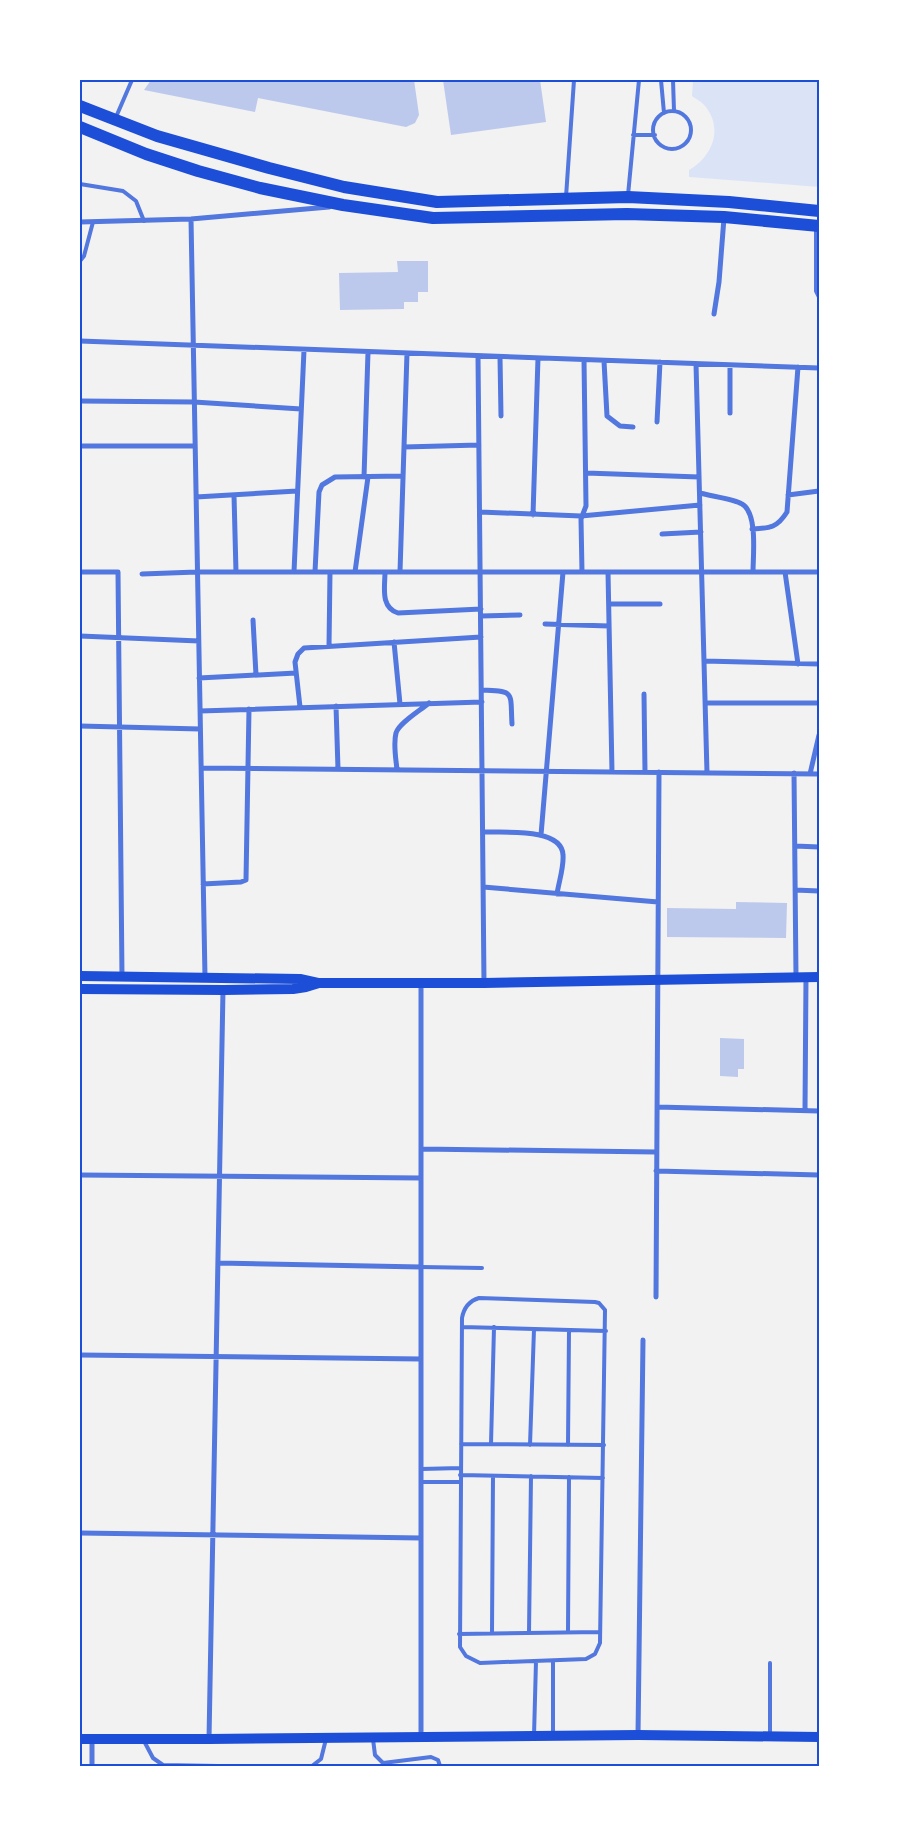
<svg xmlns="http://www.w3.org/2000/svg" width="899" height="1846" font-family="'Fira Sans Condensed',sans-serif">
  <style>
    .green { fill: #dbe4f7 }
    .building { fill: #bdc9ec }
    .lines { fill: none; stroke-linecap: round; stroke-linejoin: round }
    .service { stroke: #5277de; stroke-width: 4 }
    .minor { stroke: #5277de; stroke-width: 5 }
    .secondary { stroke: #1d4ed8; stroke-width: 10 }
    .primary { stroke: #1d4ed8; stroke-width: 12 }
    .neatline { fill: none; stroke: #1d4ed8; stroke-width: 2 }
  </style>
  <rect width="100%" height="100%" fill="#f2f2f2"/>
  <path class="green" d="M693,80H819V187L689,177V170C712,157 724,129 705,106C702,102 696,99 692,96Z"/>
  <path class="building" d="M151,80H414L419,115L415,123L406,127L258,98L255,112L144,90Z
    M443,80H540L546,122L451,135Z
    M397,261H428V292H418V302H404V309L340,310L339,273L398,272Z
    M736,902L787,903L786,938L667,937V908L736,909Z
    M720,1038L744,1039V1069H738V1077L720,1076Z"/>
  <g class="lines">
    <path class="service" d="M661,80L664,113
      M673,80L674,111
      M653 130a19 19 0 1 1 38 0a19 19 0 1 1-38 0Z
      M116,117L132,80
      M633,135H655
      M80,184L123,191L136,201L144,221
      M628,195L639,80
      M566,197L574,80
      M816,228V291L819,297
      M80,261L84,256L93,222
      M421,1267L482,1268
      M479,1298L595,1302L599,1303L605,1310L600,1643L595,1654L586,1659L480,1663L466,1656L460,1647L462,1318C464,1307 469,1301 479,1298Z
      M462,1327L606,1331
      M461,1444L604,1445
      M491,1444L494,1327
      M530,1445L534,1329
      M568,1445L569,1330
      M421,1469L461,1468
      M460,1475L603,1478
      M421,1482H460
      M568,1632L569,1477
      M492,1633L493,1476
      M529,1633L531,1476
      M459,1634L600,1632
      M553,1734V1661
      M534,1736L536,1661
      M770,1736V1663
      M373,1739L375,1755L383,1763L431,1757L438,1760L440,1766
      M144,1741L153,1758L163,1765L218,1766
      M312,1766L321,1759L326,1739"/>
    <path class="minor" d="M191,219L205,977
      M80,222L191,219L329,207
      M714,314L719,282L724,218
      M80,341L819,368
      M478,356L484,983
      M500,357L501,416
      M604,361L607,416L620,426L633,427
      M696,364L707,773
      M80,401L194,402L301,409
      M730,413V365
      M657,422L660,362
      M80,446H195
      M404,447L479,445
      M586,473L699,477
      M364,477L368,352
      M700,493C710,496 734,499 742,504C758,513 753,556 753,572
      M234,495L236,572
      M788,495L819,491
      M196,497L297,491
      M480,512L581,516L700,505
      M533,515L538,358
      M752,529C770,528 777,528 787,512L798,367
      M662,534L701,532
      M80,572H118L122,976
      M294,572L304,350
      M315,572L319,492L322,485L335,477L403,476
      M355,572L368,477
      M385,572C385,587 380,607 398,613L481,609
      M400,572L407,353
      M582,572L581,519L586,506L584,360
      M608,572L612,772
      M785,572L798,664
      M142,574L197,572H819
      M609,604H660
      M481,616L520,615
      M253,620L256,675
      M545,624L609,626
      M80,636L199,641
      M394,642L400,704
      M329,646L330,572
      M704,661L819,664
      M199,678L296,673
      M482,690C516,691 510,692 512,724
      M644,694L645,772
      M706,703H819
      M336,706L338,769
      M300,707L295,662L298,654L304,648L481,637
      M200,711L482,702
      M80,726L200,729
      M201,768L819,774
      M397,770C396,759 393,744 396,733C399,723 421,710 429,703
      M794,773L796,977
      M810,774L819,735
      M483,832C502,833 562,827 563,855C564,867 559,881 557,894
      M541,835L563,572
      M795,846L819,847
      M203,884L241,882L246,880L249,709
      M483,887L658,902
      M795,890L819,891
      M657,1107L819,1111
      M805,1111L806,977
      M421,1149L656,1152
      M656,1171L819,1175
      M80,1175L421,1178
      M218,1263L421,1267
      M656,1297L659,772
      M80,1355L421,1359
      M80,1533L421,1538
      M638,1735L643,1340
      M421,1737V983
      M92,1739V1766
      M209,1739L223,990"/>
    <path class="secondary" d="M80,976L300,979L318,983
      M80,989L224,990L293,989L306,987L319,983H484L819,977
      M80,1739H209L638,1735L819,1737"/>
    <path class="primary" d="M80,106L157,136L269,168L344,187L437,202L628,197L729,202L819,211
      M80,127L146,154L198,171L260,188L343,205L433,218L627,214L724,217L819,226"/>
  </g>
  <rect width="899" height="1846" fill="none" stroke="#ffffff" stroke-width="162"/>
  <rect x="81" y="81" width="737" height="1684" class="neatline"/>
</svg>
